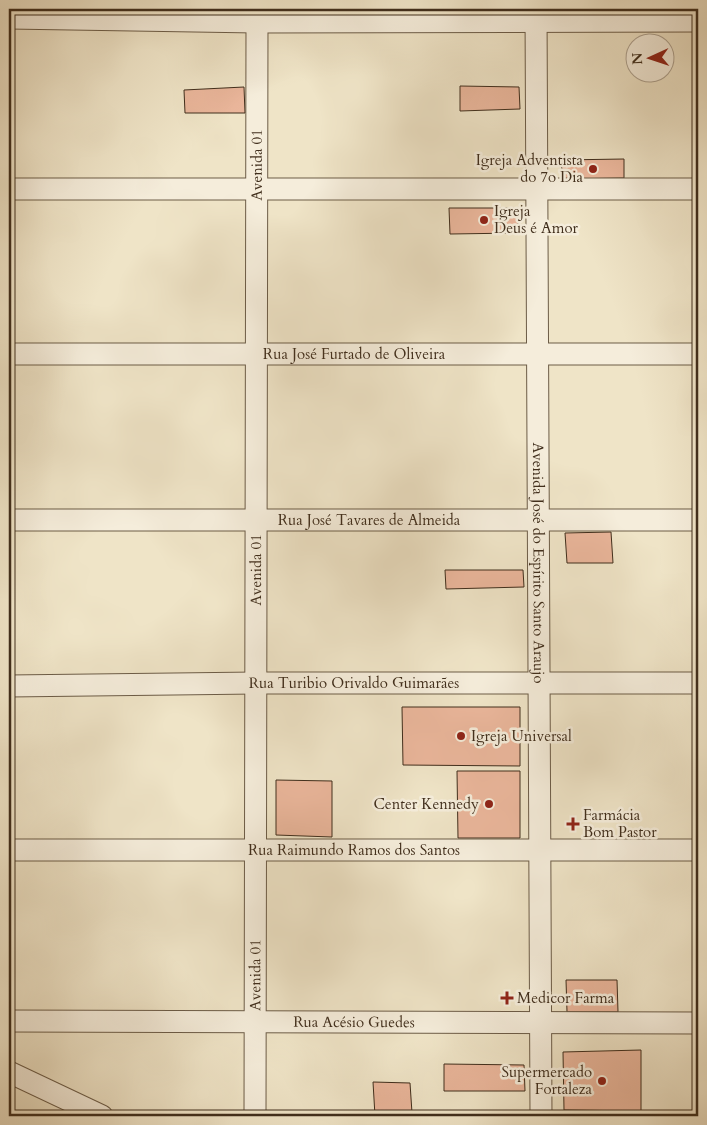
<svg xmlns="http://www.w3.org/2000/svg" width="707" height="1125" font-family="Cardo,serif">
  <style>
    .building { fill: #eab69b; stroke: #402e1c }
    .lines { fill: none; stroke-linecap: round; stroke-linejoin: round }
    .minor-casing { stroke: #6c5c47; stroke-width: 23 }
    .minor { stroke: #f5eddb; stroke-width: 21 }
    .poi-dot { fill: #8f2418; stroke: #f5eddb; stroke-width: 2 }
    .labels { text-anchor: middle; stroke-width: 5; stroke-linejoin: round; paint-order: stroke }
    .poi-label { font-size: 15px; fill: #402e1c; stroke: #f5eddb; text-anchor: start }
    .street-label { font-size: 15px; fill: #402e1c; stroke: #f5eddb }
  </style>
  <rect width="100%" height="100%" fill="#efe4c7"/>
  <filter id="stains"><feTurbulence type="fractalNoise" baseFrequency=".004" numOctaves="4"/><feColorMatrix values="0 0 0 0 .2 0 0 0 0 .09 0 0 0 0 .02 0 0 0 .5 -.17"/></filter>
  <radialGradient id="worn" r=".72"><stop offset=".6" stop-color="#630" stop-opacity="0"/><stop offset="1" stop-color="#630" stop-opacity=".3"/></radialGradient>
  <path class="building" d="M558,9H624L558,12Z
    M647,9H698V11L647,12Z
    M460,86L519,87L520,109L460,111Z
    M244,87L245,113H185L184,90Z
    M624,159V178L563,179L561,160Z
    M449,208H518V233L450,234Z
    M611,532L613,563H567L565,533Z
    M445,570H523L524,587L446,589Z
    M402,707H520V766L403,765Z
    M457,771H520V838H458Z
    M276,780L332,781V837L276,835Z
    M566,980H617L618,1012H567Z
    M641,1050V1111L564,1110L563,1052Z
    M444,1064L524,1065L525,1091H444Z
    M373,1082L410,1083L412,1113H451V1116H375Z"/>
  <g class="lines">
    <g class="minor-casing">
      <g id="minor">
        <path id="s1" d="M536,9L541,1116"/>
        <path d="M9,18L257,22L698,21"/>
        <path d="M9,189H698"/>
        <path id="s2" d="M9,354H698"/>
        <path id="s3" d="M9,520H698"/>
        <path id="s4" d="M9,686L256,683H698"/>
        <path id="s5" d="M9,850H698"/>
        <path id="s6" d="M9,1021L698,1023"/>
        <path d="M9,1072L102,1116"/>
        <path id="s7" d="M255,1116L257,22"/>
      </g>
    </g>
    <use href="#minor" class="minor"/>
  </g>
  <g class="poi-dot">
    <circle cx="593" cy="169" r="5"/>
    <circle cx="484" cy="220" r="5"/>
    <circle cx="461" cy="736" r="5"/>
    <circle cx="489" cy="804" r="5"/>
    <path d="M570.5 816.5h5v5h5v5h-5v5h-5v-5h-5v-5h5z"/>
    <path d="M504.5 990.5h5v5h5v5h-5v5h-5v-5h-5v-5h5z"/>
    <circle cx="602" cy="1081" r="5"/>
  </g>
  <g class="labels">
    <g class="poi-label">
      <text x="583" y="165" text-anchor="end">Igreja Adventista<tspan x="583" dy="17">do 7o Dia</tspan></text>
      <text x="494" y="216">Igreja<tspan x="494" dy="17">Deus é Amor</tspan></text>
      <text x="471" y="741">Igreja Universal</text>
      <text x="479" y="809" text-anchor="end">Center Kennedy</text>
      <text x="583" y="820">Farmácia<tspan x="583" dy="17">Bom Pastor</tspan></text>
      <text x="517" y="1003">Medicor Farma</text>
      <text x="592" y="1077" text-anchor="end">Supermercado<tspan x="592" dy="17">Fortaleza</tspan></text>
    </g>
    <g class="street-label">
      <text dy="5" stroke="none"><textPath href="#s7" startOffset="951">Avenida 01</textPath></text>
      <text dy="5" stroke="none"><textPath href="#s2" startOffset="345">Rua José Furtado de Oliveira</textPath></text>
      <text dy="5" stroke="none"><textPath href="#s3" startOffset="360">Rua José Tavares de Almeida</textPath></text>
      <text dy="5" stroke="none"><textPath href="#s1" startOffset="554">Avenida José do Espírito Santo Araujo</textPath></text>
      <text dy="5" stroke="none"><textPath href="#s7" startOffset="546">Avenida 01</textPath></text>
      <text dy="5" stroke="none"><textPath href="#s4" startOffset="345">Rua Turibio Orivaldo Guimarães</textPath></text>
      <text dy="5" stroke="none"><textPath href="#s5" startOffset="345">Rua Raimundo Ramos dos Santos</textPath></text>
      <text dy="5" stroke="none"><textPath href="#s7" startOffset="141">Avenida 01</textPath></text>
      <text dy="5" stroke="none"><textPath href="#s6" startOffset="345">Rua Acésio Guedes</textPath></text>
    </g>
  </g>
  <rect width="707" height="1125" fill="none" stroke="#efe4c7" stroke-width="30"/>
  <rect x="10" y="10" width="687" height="1105" fill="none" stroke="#402e1c" stroke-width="2.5"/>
  <rect x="15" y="15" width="677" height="1095" fill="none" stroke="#402e1c"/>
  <g transform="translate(650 58) rotate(267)"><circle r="24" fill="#f5eddb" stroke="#ada18f"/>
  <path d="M0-4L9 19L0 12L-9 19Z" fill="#8f2418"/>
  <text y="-8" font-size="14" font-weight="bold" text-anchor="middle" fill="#402e1c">N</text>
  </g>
  <rect width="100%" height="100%" filter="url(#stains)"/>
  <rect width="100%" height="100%" fill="url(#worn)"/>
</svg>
